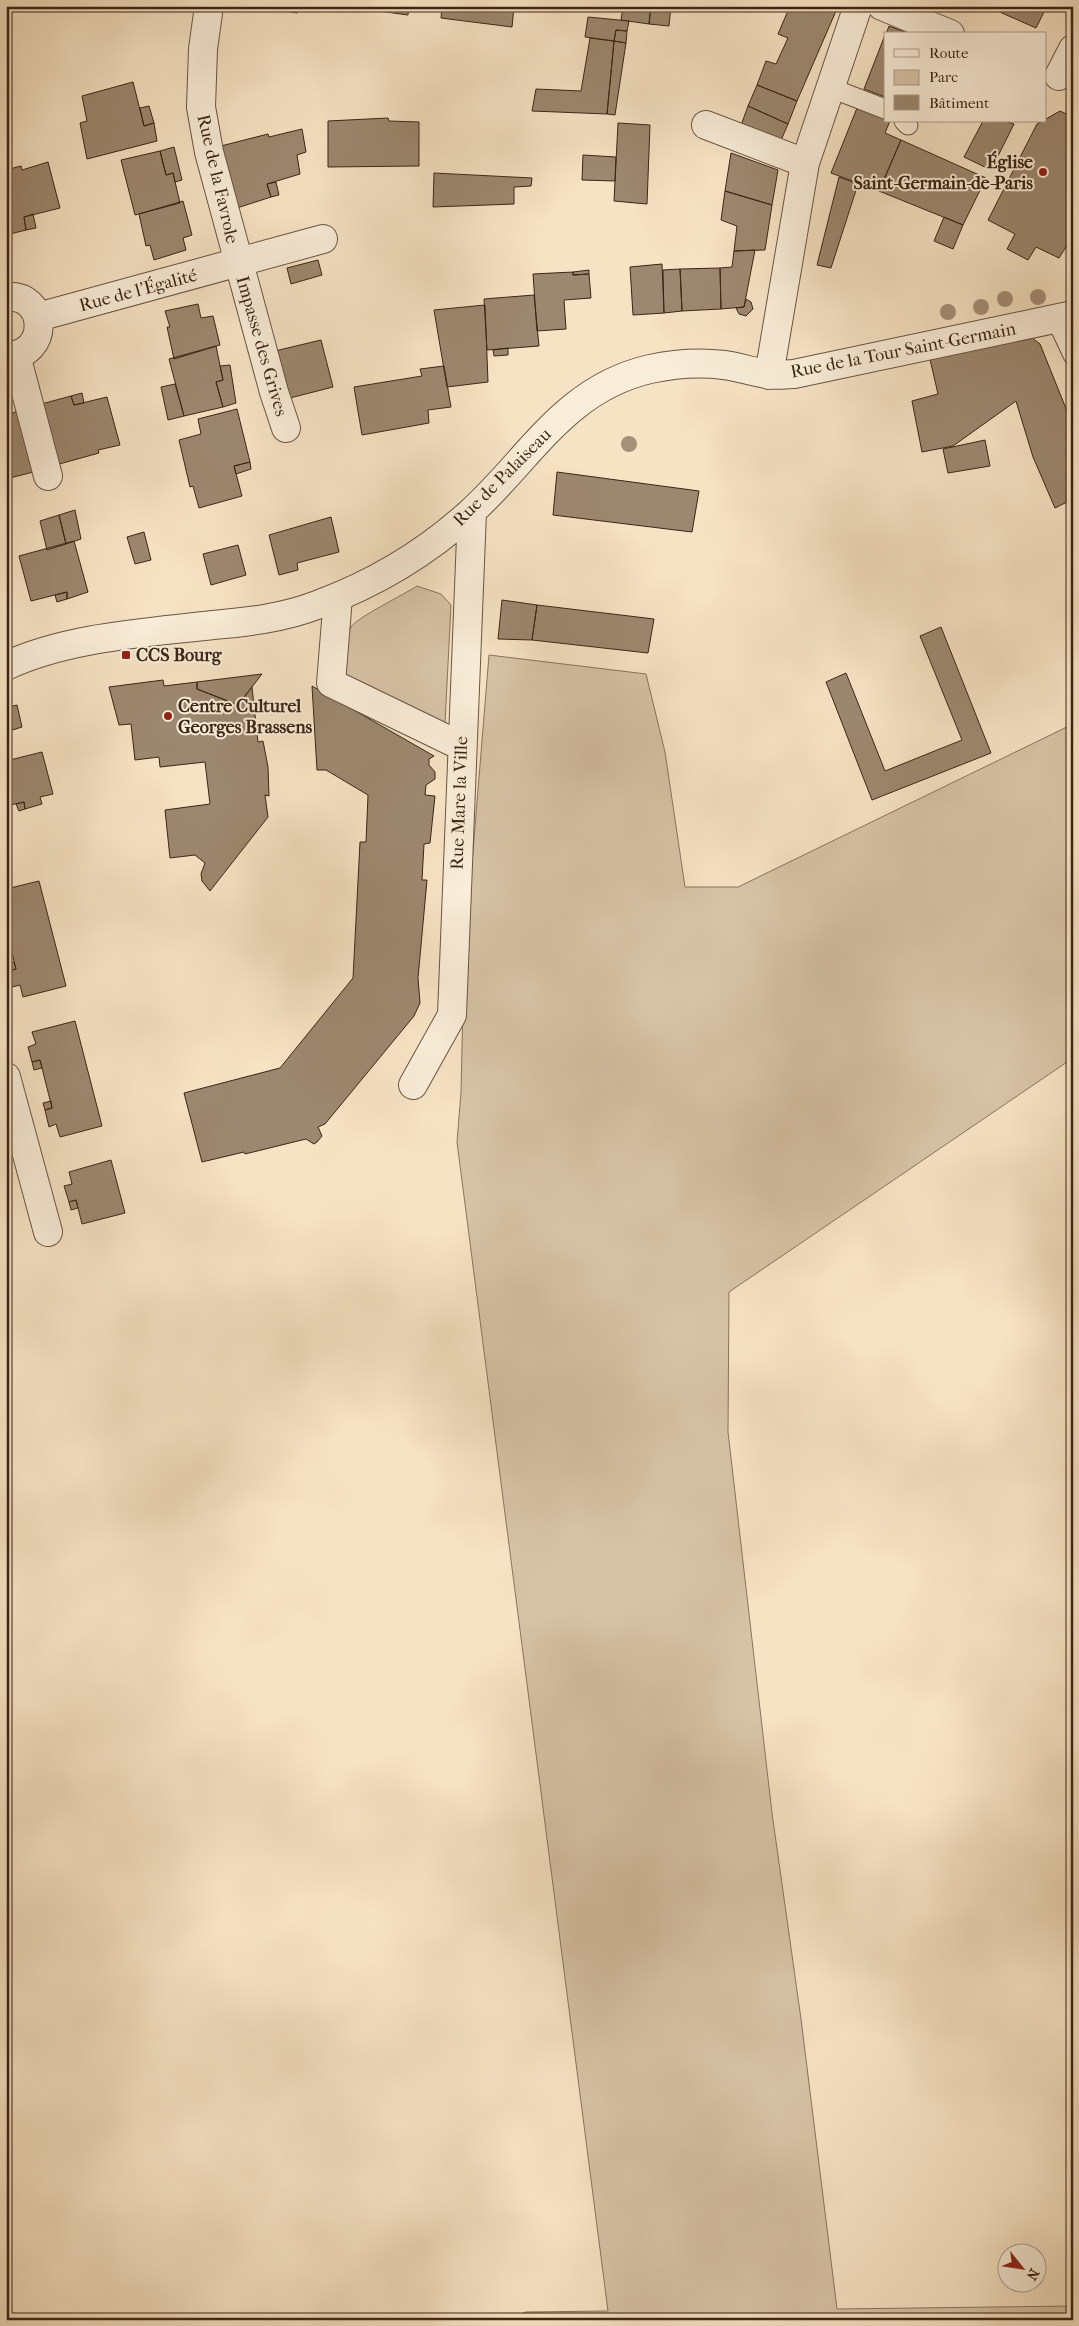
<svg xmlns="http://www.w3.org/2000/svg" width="1079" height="2326" font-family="'IM FELL French Canon',serif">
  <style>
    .green { fill: #d6c3a6; stroke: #88745e }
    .building { fill: #9c8870; stroke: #3b2515 }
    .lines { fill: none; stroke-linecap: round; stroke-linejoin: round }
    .service-casing { stroke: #6a5441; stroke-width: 21 }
    .pedestrian-casing { stroke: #6a5441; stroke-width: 30 }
    .minor-casing { stroke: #6a5441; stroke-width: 30 }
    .service { stroke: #f9edd9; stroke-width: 19 }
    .pedestrian { stroke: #f9edd9; stroke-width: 28 }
    .minor { stroke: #f9edd9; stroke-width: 28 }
    .tree { fill: #a59078 }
    .poi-dot { fill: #8f2418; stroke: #f9edd9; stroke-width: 2 }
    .labels { text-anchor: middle; stroke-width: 4; stroke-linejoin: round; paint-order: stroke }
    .poi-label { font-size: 18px; font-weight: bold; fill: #3b2515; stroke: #f9edd9; text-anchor: start }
    .street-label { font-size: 18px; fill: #3b2515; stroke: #f9edd9 }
  </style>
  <rect width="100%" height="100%" fill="#f6e3c4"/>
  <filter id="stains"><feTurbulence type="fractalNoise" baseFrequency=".004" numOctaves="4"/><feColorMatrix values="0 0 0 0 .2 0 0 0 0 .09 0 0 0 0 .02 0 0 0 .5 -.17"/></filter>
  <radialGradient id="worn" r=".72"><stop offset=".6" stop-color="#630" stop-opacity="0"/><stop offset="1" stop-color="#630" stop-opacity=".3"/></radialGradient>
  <path class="green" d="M417,586L441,594L451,605L445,723L438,730L343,680C345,664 344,641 351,627C356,618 405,594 417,586Z
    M489,655L646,674L665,752L685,887H738L1073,724V1058L729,1292L728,1432L772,1813L801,2019L837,2309L1073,2306V2320H515L525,2312L608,2311L457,1142L461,1092L464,962Z"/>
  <path class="building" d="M251,6H298L297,13Z
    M342,6H409L408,15Z
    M442,6H514L512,27L441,18Z
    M623,6H651L649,24L621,20Z
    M651,6H671L669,26L649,24Z
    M790,6H823L836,11L797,101L757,85L766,61L776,64L788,38L778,34Z
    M986,6H1047L1036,28Z
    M588,17L629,21L627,31L616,30L614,41L585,37Z
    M889,26L910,34H886Z
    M616,30L627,31L626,43L614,41Z
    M885,35V97L864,89Z
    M590,38L614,41L607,114L532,111L536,89L581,91Z
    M614,41L626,43L615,115L607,114Z
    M133,82L144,126L154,123L157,141L87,159L80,123L87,121L82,96Z
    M757,85L797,101L788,124L748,106Z
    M149,106L154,123L144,126L140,108Z
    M748,106L788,124L779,145L740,128Z
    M857,108L890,121L885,133L901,140L879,191L831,173Z
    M1060,111L1073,117V236L1059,258L1036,247L1028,260L1007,249L1015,234L988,220L1037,124Z
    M388,118L389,121L419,122V166L328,167V121Z
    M983,121H1005L1014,124L991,170L964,157Z
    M618,123L650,125L647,204L614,201Z
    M302,129L306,152L297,155L300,174L267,184L271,197L237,208L221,146L268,134L269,137Z
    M901,140L986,178L963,225L879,191Z
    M174,147L182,180L175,182L173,173L166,175L160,151Z
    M160,151L166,175L173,173L180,203L135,215L121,160Z
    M731,153L778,170L772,205L725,191Z
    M583,155L616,157L615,181L582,180Z
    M48,162L60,208L24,217L26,230L6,235V170L21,166L22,170Z
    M434,173L532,178L531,186L514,187V204L433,207Z
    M839,177L858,184L831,268L817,265Z
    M276,182L279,195L271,197L267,184Z
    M725,191L772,205L765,250L734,251L737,226L721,220Z
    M183,201L192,235L183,238L186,250L154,260L150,245L146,246L139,214Z
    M33,214L36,228L26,230L24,217Z
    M944,217L963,225L953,249L934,241Z
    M755,250L744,307L721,309L720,268L732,267L734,251Z
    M318,260L322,275L291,284L287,268Z
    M662,264L664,313L633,315L630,267Z
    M720,268L721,309L682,311L680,269Z
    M680,269L682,311L664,313L663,270Z
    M589,270V274L573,275V272Z
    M573,272V275L589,274L591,298L564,300L566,329L537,331L533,274Z
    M534,295L539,346L487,350L484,299Z
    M746,299L751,302L753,309L746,316L739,314L736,308L744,307Z
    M198,304L201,318L213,316L220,345L174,359L167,327H170L165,311Z
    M485,305L488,382L447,387L434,310Z
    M1032,338L1040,344L1073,426V499L1055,508L1033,457L1016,401L953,446L922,452L912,401L938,394L929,355Z
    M321,340L333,387L286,399L275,351Z
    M216,346L223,380L216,382L223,407L184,416L169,359Z
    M508,348V355L494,356L493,350Z
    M230,365L236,403L223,407L216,382L223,380L220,366Z
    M444,366L451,407L428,410L429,423L362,435L354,387L422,376L420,369Z
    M175,384L184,416L168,420L161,387Z
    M82,393L84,403L74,405L71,396Z
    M71,396L74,405L107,397L120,445L98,450L99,453L52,466L34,406Z
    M24,409L41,470L6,479V415Z
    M237,409L250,462L234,466L242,496L199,508L193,486L190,487L179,440L201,434L198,419Z
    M985,440L990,466L948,473L943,449Z
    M250,462L251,469L236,474L234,466Z
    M557,472L699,491L692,532L553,515Z
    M75,510L81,539L66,544L59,515Z
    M59,515L66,544L47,550L40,521Z
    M331,517L339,552L297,563L298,570L279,575L269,535Z
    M144,532L151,560L135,564L127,537Z
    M74,541L88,592L67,599V592L31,601L19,556Z
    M238,545L246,575L211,585L203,554Z
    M67,592V599L57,602L55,595Z
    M502,600L537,605L532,640L498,639Z
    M537,605L654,619L648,653L532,640Z
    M941,627L991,753L872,800L826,682L846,673L885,771L962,740L920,636Z
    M262,674L238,705L197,689V682Z
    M163,680L164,686L197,682V689L238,705L252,687L258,742L263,741L268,767L269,796L265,795L268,817L210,891L202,881L201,874L205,863L195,855L170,858L165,810L210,804L205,762L160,767L159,757L135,760L131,724L119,725L109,687Z
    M312,686L434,756L429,759V765L435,772V779L426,785L425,795L435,796L430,843L424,844L422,880H427L418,978L420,1003L414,1016L325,1124L318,1127L322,1136L317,1142L314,1144L306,1139L245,1154L244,1152L202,1162L184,1093L280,1068L353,978L360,842H366L368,795L326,770H317Z
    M17,705L22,727L6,732V708Z
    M42,752L53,794L40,797L42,804L25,809L24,802L6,806V761Z
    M24,802L25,809L19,811L16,804Z
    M39,881L66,986L23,997L20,985L12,987L8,971L16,969L6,930V889Z
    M14,962L16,969L8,971L7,964Z
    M75,1021L102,1126L60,1137L56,1124L49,1127L45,1110L52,1108L40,1060L32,1062L28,1047L36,1044L32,1032Z
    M40,1060L42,1068L34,1070L32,1062Z
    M51,1101L52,1108L45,1110L43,1103Z
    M111,1160L125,1213L82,1224L76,1200L69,1202L64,1186L72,1184L69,1172Z
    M76,1200L78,1208L71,1210L69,1202Z"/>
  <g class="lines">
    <g class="service-casing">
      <path id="service" d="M831,88L885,109
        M904,121L908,125
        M1056,319L1073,355"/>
    </g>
    <g class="pedestrian-casing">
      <path id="pedestrian" d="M16,355L48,476
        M338,597L331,683L461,746"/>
    </g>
    <g class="minor-casing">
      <path id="minor" d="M209,6L203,49L201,107L209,152L274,392L286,428
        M882,6L950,34
        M1059,76L1073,49
        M706,125L805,163
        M6,297C48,293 51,356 6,356
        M38,317L323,239
        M769,375L805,163L858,6
        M6,666C68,637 146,633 213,625C248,622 283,618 317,605C374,584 425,554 470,513C530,459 564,389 650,369C673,364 700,362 724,365C739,367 753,372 767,374C776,376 785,374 794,374L1073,315
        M6,1077L48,1232
        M413,1085L452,1015L472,512"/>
    </g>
    <use href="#service" class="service"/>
    <use href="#pedestrian" class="pedestrian"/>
    <use href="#minor" class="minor"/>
  </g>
  <g class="tree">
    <circle cx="1038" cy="297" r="8"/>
    <circle cx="1005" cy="299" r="8"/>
    <circle cx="981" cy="307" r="8"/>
    <circle cx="948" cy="312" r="8"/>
    <circle cx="629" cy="444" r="8"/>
  </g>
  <g class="poi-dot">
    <circle cx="1043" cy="172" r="5"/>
    <rect x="121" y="650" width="10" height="10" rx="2.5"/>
    <circle cx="168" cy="716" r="5"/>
  </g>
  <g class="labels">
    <g class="poi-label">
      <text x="1033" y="168" text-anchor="end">Église<tspan x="1033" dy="21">Saint-Germain-de-Paris</tspan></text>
      <text x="136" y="661">CCS Bourg</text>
      <text x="178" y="712">Centre Culturel<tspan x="178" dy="21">Georges Brassens</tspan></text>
    </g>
    <g class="street-label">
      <text transform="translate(218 179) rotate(77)" y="6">Rue de la Favrole</text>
      <text transform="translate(138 290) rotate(-15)" y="6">Rue de l'Égalité</text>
      <text transform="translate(262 346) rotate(74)" y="6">Impasse des Grives</text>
      <text transform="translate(903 350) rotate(-11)" y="6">Rue de la Tour Saint-Germain</text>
      <text transform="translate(502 477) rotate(-45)" y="6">Rue de Palaiseau</text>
      <text transform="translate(459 803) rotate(-88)" y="6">Rue Mare la Ville</text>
    </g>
  </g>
  <rect width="1079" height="2326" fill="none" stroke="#f6e3c4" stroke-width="25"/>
  <rect x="8" y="8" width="1064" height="2311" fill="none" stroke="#3b2515" stroke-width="2.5"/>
  <rect x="12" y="12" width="1054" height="2301" fill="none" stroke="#3b2515"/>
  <rect x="884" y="32" width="162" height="90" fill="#f9edd9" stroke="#ad9d8b"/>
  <rect x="894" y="49" width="25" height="8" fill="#f9edd9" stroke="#ad9d8b"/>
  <text x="929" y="58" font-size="15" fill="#3b2515">Route</text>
  <rect x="894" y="70" width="25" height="15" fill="#d6c3a6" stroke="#ad9d8b"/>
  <text x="929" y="82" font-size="15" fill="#3b2515">Parc</text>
  <rect x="894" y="95" width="25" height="15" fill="#9c8870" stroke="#ad9d8b"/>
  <text x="929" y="108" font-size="15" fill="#3b2515">Bâtiment</text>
  <g transform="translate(1022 2268) rotate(120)"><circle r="24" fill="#f9edd9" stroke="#ad9d8b"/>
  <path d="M0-4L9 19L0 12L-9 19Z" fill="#8f2418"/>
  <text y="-8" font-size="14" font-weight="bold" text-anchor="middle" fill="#3b2515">N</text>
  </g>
  <rect width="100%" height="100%" filter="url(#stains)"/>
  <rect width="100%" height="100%" fill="url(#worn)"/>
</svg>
